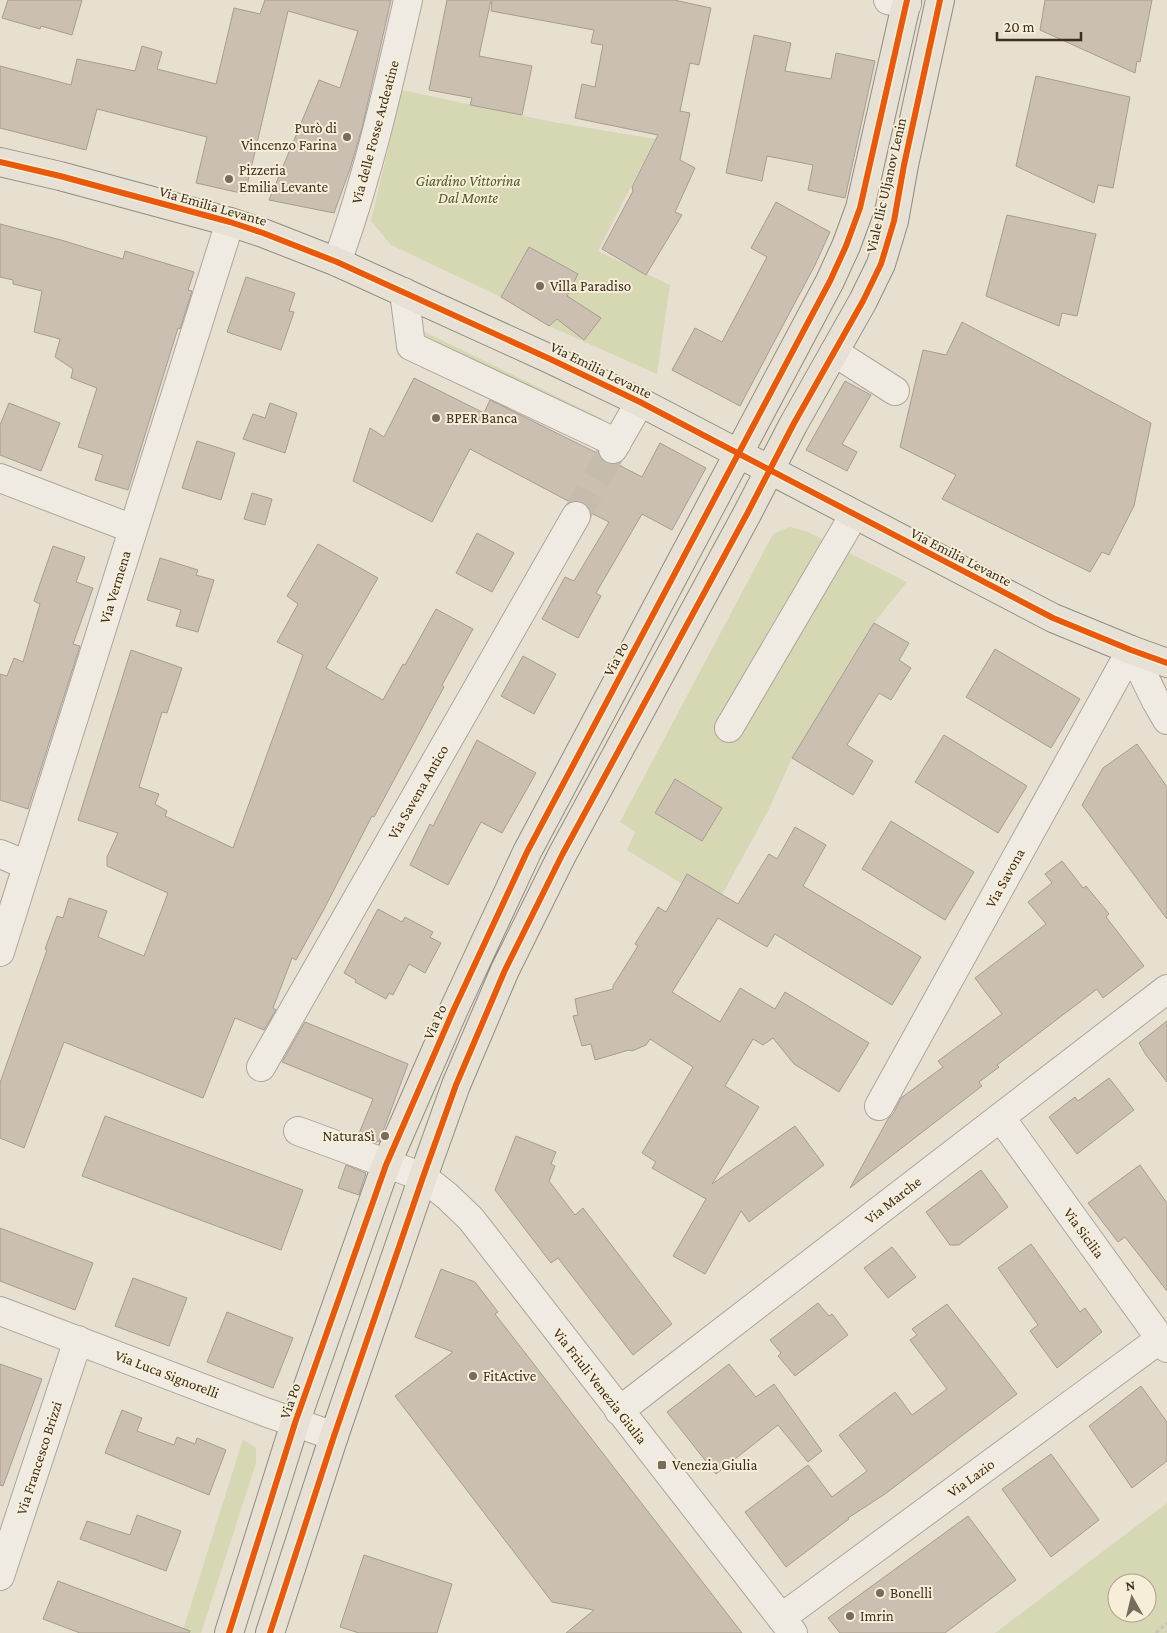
<svg xmlns="http://www.w3.org/2000/svg" width="1167" height="1633" font-family="'Crimson Pro',serif">
  <style>
    .green { fill: #d6d7b3; fill-rule: evenodd }
    .building { fill: #cbbfb2; stroke: #a89c90 }
    .lines { fill: none; stroke-linecap: round; stroke-linejoin: round }
    .minor-tunnel { stroke: #c5bcae; stroke-width: 28; stroke-dasharray: 28 14; stroke-linecap: butt }
    .minor-casing { stroke: #ada599; stroke-width: 30 }
    .major-casing { stroke: #928b80; stroke-width: 30 }
    .path { stroke: #c8c2b9; stroke-width: 3; stroke-dasharray: 4 2.5; stroke-linecap: butt }
    .minor { stroke: #efebe3; stroke-width: 28 }
    .major { stroke: #e6e1d4; stroke-width: 28 }
    .cycleway-casing { stroke: #f7eed8; stroke-width: 9 }
    .cycleway { stroke: #e8590c; stroke-width: 6 }
    .poi-dot { fill: #786c5e; stroke: #f7eed8; stroke-width: 2 }
    .labels { text-anchor: middle; stroke-width: 4; stroke-linejoin: round; paint-order: stroke }
    .poi-label { font-size: 15px; fill: #3d2e20; stroke: #f7eed8; text-anchor: start }
    .street-label { font-size: 15px; fill: #3d2e20; stroke: #f7eed8 }
    .park-label { font-size: 15px; font-style: italic; fill: #4d5a26; stroke: #f7eed8 }
  </style>
  <rect width="100%" height="100%" fill="#e7e0d1"/>
  <path class="green" d="M402,90L553,122L655,139L598,251L670,285L657,374L549,326L578,274L529,247L501,297L391,245L371,221Z
    M425,332L601,418L598,422L426,341Z
    M790,527L808,532L907,582L874,623L792,758L769,809L717,904L687,875L682,884L627,850L635,832L620,822L773,534Z
    M243,1439L256,1448V1463L201,1633H182Z
    M1167,1503V1633H995ZM1117,1583H1147V1613H1117Z"/>
  <path class="building" d="M8,0H82L72,35L41,26L40,29L2,18Z
    M265,0H391L362,128L350,169L334,213L269,200L319,80L340,88L358,31L288,11L245,194L196,183L207,137L97,109L86,150L0,128V66L71,85L77,59L135,71L142,46L162,52L157,69L216,84L234,8L260,14Z
    M447,0H491L479,56L532,66L522,115L470,105L472,98L429,90Z
    M492,0H674L711,8L699,65L690,63L680,111L690,113L680,160L695,168L675,212L682,215L646,275L602,249L633,191L632,187L658,135L575,118L582,84L595,87L603,45L591,43L594,30L491,11Z
    M1045,0H1152L1140,62L1137,61L1135,73L1040,30Z
    M754,35L791,43L785,71L831,79L836,53L875,61L845,198L808,190L813,165L767,156L762,181L726,173Z
    M1036,76L1130,97L1113,188L1098,185L1094,203L1016,166Z
    M776,202L830,232L815,265L740,406L672,370L695,328L722,342L767,257L751,248Z
    M1007,215L1096,234L1077,316L1062,313L1059,326L986,296Z
    M0,224L61,240L123,259L125,251L194,272L188,290L192,291L180,329L178,328L128,490L95,480L103,455L78,447L97,388L71,378L73,369L55,357L60,339L34,332L42,291L13,284V280L0,277Z
    M529,247L578,274L567,296L601,318L584,340L557,319L549,326L501,297Z
    M246,277L295,293L289,311L294,312L281,350L227,332Z
    M962,322L1151,423L1134,506L1109,555L1102,552L1090,572L942,499L956,475L900,447L923,350L946,355Z
    M414,378L484,413L490,400L599,454L606,463L613,465L617,464L642,477L660,443L706,468L672,530L642,514L596,593L601,596L578,638L542,619L565,577L574,581L609,522L591,513L589,508L584,503L576,500L570,502L470,449L432,522L353,481L370,428L384,437Z
    M845,381L871,395L842,444L857,452L847,471L806,450Z
    M9,403L60,423L41,471L0,455V425Z
    M270,403L297,413L285,453L243,439L253,414L265,418Z
    M197,441L235,453L221,500L182,488Z
    M252,493L272,499L265,525L244,519Z
    M477,533L514,553L492,592L456,573Z
    M318,544L378,578L326,668L383,700L403,664L405,665L436,609L473,629L442,685L444,687L374,817L372,816L323,911L296,960L292,958L273,1008L276,1010L264,1030L235,1018L203,1098L64,1042L24,1148L0,1138V1083L47,950L45,949L57,916L63,918L69,898L107,911L98,937L144,956L168,893L107,866V857L118,833L78,820L131,650L182,668L167,713L162,712L139,787L159,794L155,804L167,811L165,816L233,848L303,655L277,642L298,604L287,596Z
    M53,546L85,557L76,582L93,588L73,644L80,646L28,809L0,800V674L7,676L14,658L23,662L40,604L34,601Z
    M160,558L198,570L196,575L214,580L198,632L176,626L181,610L147,600Z
    M874,623L909,643L899,660L911,668L891,700L879,693L847,745L873,761L853,795L792,758Z
    M995,649L1080,699L1051,748L966,697Z
    M523,656L556,674L534,714L501,696Z
    M944,735L1027,786L998,833L915,782Z
    M477,740L536,773L502,833L481,822L448,885L410,865L430,824L433,826Z
    M1137,744L1167,787V919L1082,805L1103,768Z
    M675,779L722,808L702,841L655,813Z
    M891,821L974,872L945,920L862,869Z
    M795,827L826,845L803,886L921,957L892,1005L775,934L767,947L718,918L672,992L720,1022L740,988L775,1009L785,992L869,1043L839,1092L794,1064L773,1038L763,1045L753,1039L725,1086L759,1107L712,1184L795,1126L824,1165L749,1222L741,1211L705,1274L673,1256L706,1199L652,1168L656,1162L642,1153L693,1067L650,1039L646,1045L632,1051L629,1050L595,1060L591,1044L582,1046L573,1016L578,1015L575,999L613,989V986L638,946L635,944L658,907L666,912L687,874L738,904L769,854L777,859Z
    M1062,861L1083,888L1086,886L1109,914L1106,917L1144,966L1103,998L1097,989L997,1065L999,1067L979,1082L982,1086L850,1188L888,1119L893,1114L901,1098L943,1067L938,1061L1002,1014L975,978L1046,924L1028,902L1052,883L1045,874Z
    M378,909L402,922L405,917L433,932L430,937L441,943L425,973L409,964L393,995L389,993L386,999L355,982L356,980L344,973Z
    M1167,1021V1082L1146,1055L1139,1043Z
    M305,1022L408,1064L379,1142L377,1141L376,1143L358,1136L373,1099L282,1062Z
    M1109,1078L1134,1110L1077,1154L1049,1117L1075,1097L1078,1101Z
    M105,1116L303,1190L281,1250L82,1176Z
    M516,1136L556,1152L551,1164L555,1166L549,1181L575,1215L583,1208L672,1324L633,1355L558,1258L551,1263L495,1190Z
    M346,1165L366,1173L359,1195L338,1188Z
    M1140,1165L1167,1203V1291L1125,1237L1118,1242L1088,1203Z
    M981,1170L1008,1207L959,1245H950L926,1212Z
    M0,1228L93,1263L75,1310L0,1281Z
    M1031,1244L1080,1312L1085,1308L1102,1332L1057,1368L1030,1331L1038,1325L998,1268Z
    M892,1247L916,1277L888,1298L864,1268Z
    M441,1269L475,1282L498,1312L495,1314L742,1633H566L594,1610L552,1602L395,1396L453,1352L415,1337Z
    M133,1278L187,1298L169,1346L115,1326Z
    M818,1303L829,1316L832,1314L848,1335L795,1376L778,1356L781,1353L770,1340Z
    M947,1304L1017,1394L885,1494L848,1518L849,1519L786,1567L745,1512L808,1465L832,1497L867,1471L839,1435L895,1392L912,1415L947,1389L910,1340L917,1335L912,1329Z
    M227,1312L293,1338L273,1388L207,1362Z
    M0,1364L42,1379L3,1486L0,1485Z
    M729,1364L756,1397L774,1384L822,1451L808,1462L778,1425L716,1474L667,1412Z
    M1141,1386L1167,1422V1461L1132,1488L1089,1426Z
    M122,1410L142,1418L137,1431L174,1445L177,1437L195,1444L197,1438L226,1450L209,1495L105,1453Z
    M1051,1454L1099,1520L1051,1557L1002,1489Z
    M137,1515L181,1531L166,1571L80,1539L87,1521L130,1535Z
    M968,1516L1016,1580L945,1633H840L828,1618Z
    M364,1555L452,1584L437,1633H359L340,1627Z
    M58,1581L190,1631L189,1633H80L43,1619Z"/>
  <g class="lines">
    <path class="minor-tunnel" d="M576,516L613,449"/>
    <g class="minor-casing">
      <path id="minor" d="M888,0L907,4
        M337,262C368,177 388,88 408,0
        M404,292L411,346L617,443
        M834,352L895,391
        M613,449L640,402
        M0,478L133,529
        M1131,650L1156,701L1167,720
        M729,728L854,515
        M0,854L27,865
        M0,952L230,222
        M261,1067L576,516
        M879,1106L1131,650
        M1001,1118L1167,1348
        M298,1131L423,1177L447,1196L471,1219L793,1633
        M0,1311L265,1412L334,1436
        M619,1411L1167,989
        M0,1576L78,1340
        M781,1618L1160,1339"/>
    </g>
    <g class="major-casing">
      <path id="major" d="M0,162L60,176L230,222L263,233L337,262L550,359L640,402L1053,618L1131,650L1167,663
        M229,1633L295,1423L386,1165L454,1009L527,852L830,281L846,246L860,208L907,0
        M270,1633L334,1436L423,1177L456,1085L505,970L562,855L747,514L793,425L863,301L881,264L894,221L904,165L940,0"/>
    </g>
    <path class="path" d="M1156,1633L1167,1623"/>
    <use href="#minor" class="minor"/>
    <use href="#major" class="major"/>
    <g class="cycleway-casing">
      <path id="cycleway" d="M0,162L60,176L230,222L263,233L337,262L550,359L640,402L1053,618L1131,650L1167,663
        M229,1633L295,1423L386,1165L454,1009L527,852L830,281L846,246L860,208L907,0
        M270,1633L334,1436L423,1177L456,1085L505,970L562,855L747,514L793,425L863,301L881,264L894,221L904,165L940,0"/>
    </g>
    <use href="#cycleway" class="cycleway"/>
  </g>
  <g class="poi-dot">
    <circle cx="347" cy="137" r="5"/>
    <circle cx="229" cy="179" r="5"/>
    <circle cx="540" cy="286" r="5"/>
    <circle cx="436" cy="418" r="5"/>
    <circle cx="385" cy="1136" r="5"/>
    <circle cx="473" cy="1376" r="5"/>
    <rect x="657" y="1460" width="10" height="10" rx="2.5"/>
    <circle cx="880" cy="1593" r="5"/>
    <circle cx="850" cy="1616" r="5"/>
  </g>
  <g class="labels">
    <g class="poi-label">
      <text x="337" y="133" text-anchor="end">Purò di<tspan x="337" dy="17">Vincenzo Farina</tspan></text>
      <text x="239" y="175">Pizzeria<tspan x="239" dy="17">Emilia Levante</tspan></text>
      <text x="550" y="291">Villa Paradiso</text>
      <text x="446" y="423">BPER Banca</text>
      <text x="375" y="1141" text-anchor="end">NaturaSì</text>
      <text x="483" y="1381">FitActive</text>
      <text x="672" y="1470">Venezia Giulia</text>
      <text x="890" y="1598">Bonelli</text>
      <text x="860" y="1621">Imrin</text>
    </g>
    <g class="street-label">
      <text transform="translate(375 132) rotate(-75)" y="5">Via delle Fosse Ardeatine</text>
      <text transform="translate(886 185) rotate(-77)" y="5">Viale Ilic Uljanov Lenin</text>
      <text transform="translate(213 206) rotate(16)" y="5">Via Emilia Levante</text>
      <text transform="translate(601 370) rotate(26)" y="5">Via Emilia Levante</text>
      <text transform="translate(961 557) rotate(27)" y="5">Via Emilia Levante</text>
      <text transform="translate(115 587) rotate(-73)" y="5">Via Vermena</text>
      <text transform="translate(616 659) rotate(-62)" y="5">Via Po</text>
      <text transform="translate(418 792) rotate(-60)" y="5">Via Savena Antico</text>
      <text transform="translate(1005 878) rotate(-61)" y="5">Via Savona</text>
      <text transform="translate(435 1022) rotate(-66)" y="5">Via Po</text>
      <text transform="translate(893 1200) rotate(-38)" y="5">Via Marche</text>
      <text transform="translate(1084 1233) rotate(54)" y="5">Via Sicilia</text>
      <text transform="translate(167 1374) rotate(21)" y="5">Via Luca Signorelli</text>
      <text transform="translate(600 1386) rotate(52)" y="5">Via Friuli Venezia Giulia</text>
      <text transform="translate(290 1401) rotate(-71)" y="5">Via Po</text>
      <text transform="translate(39 1458) rotate(-72)" y="5">Via Francesco Brizzi</text>
      <text transform="translate(971 1478) rotate(-36)" y="5">Via Lazio</text>
    </g>
    <g class="park-label">
      <text x="468" y="186">Giardino Vittorina<tspan x="468" dy="17">Dal Monte</tspan></text>
    </g>
  </g>
  <g transform="translate(1132 1598) rotate(352)"><circle r="24" fill="#f7eed8" stroke="#ada18e"/>
  <path d="M0-4L9 19L0 12L-9 19Z" fill="#786c5e"/>
  <text y="-8" font-size="14" font-weight="bold" text-anchor="middle" fill="#3d2e20">N</text>
  </g>
  <path d="M997 32v8h84v-8" fill="none" stroke="#3d2e20" stroke-width="2.5"/>
  <text x="1004" y="32" font-size="15" fill="#3d2e20" stroke="#f7eed8" stroke-width="4" paint-order="stroke">20 m</text>
</svg>
